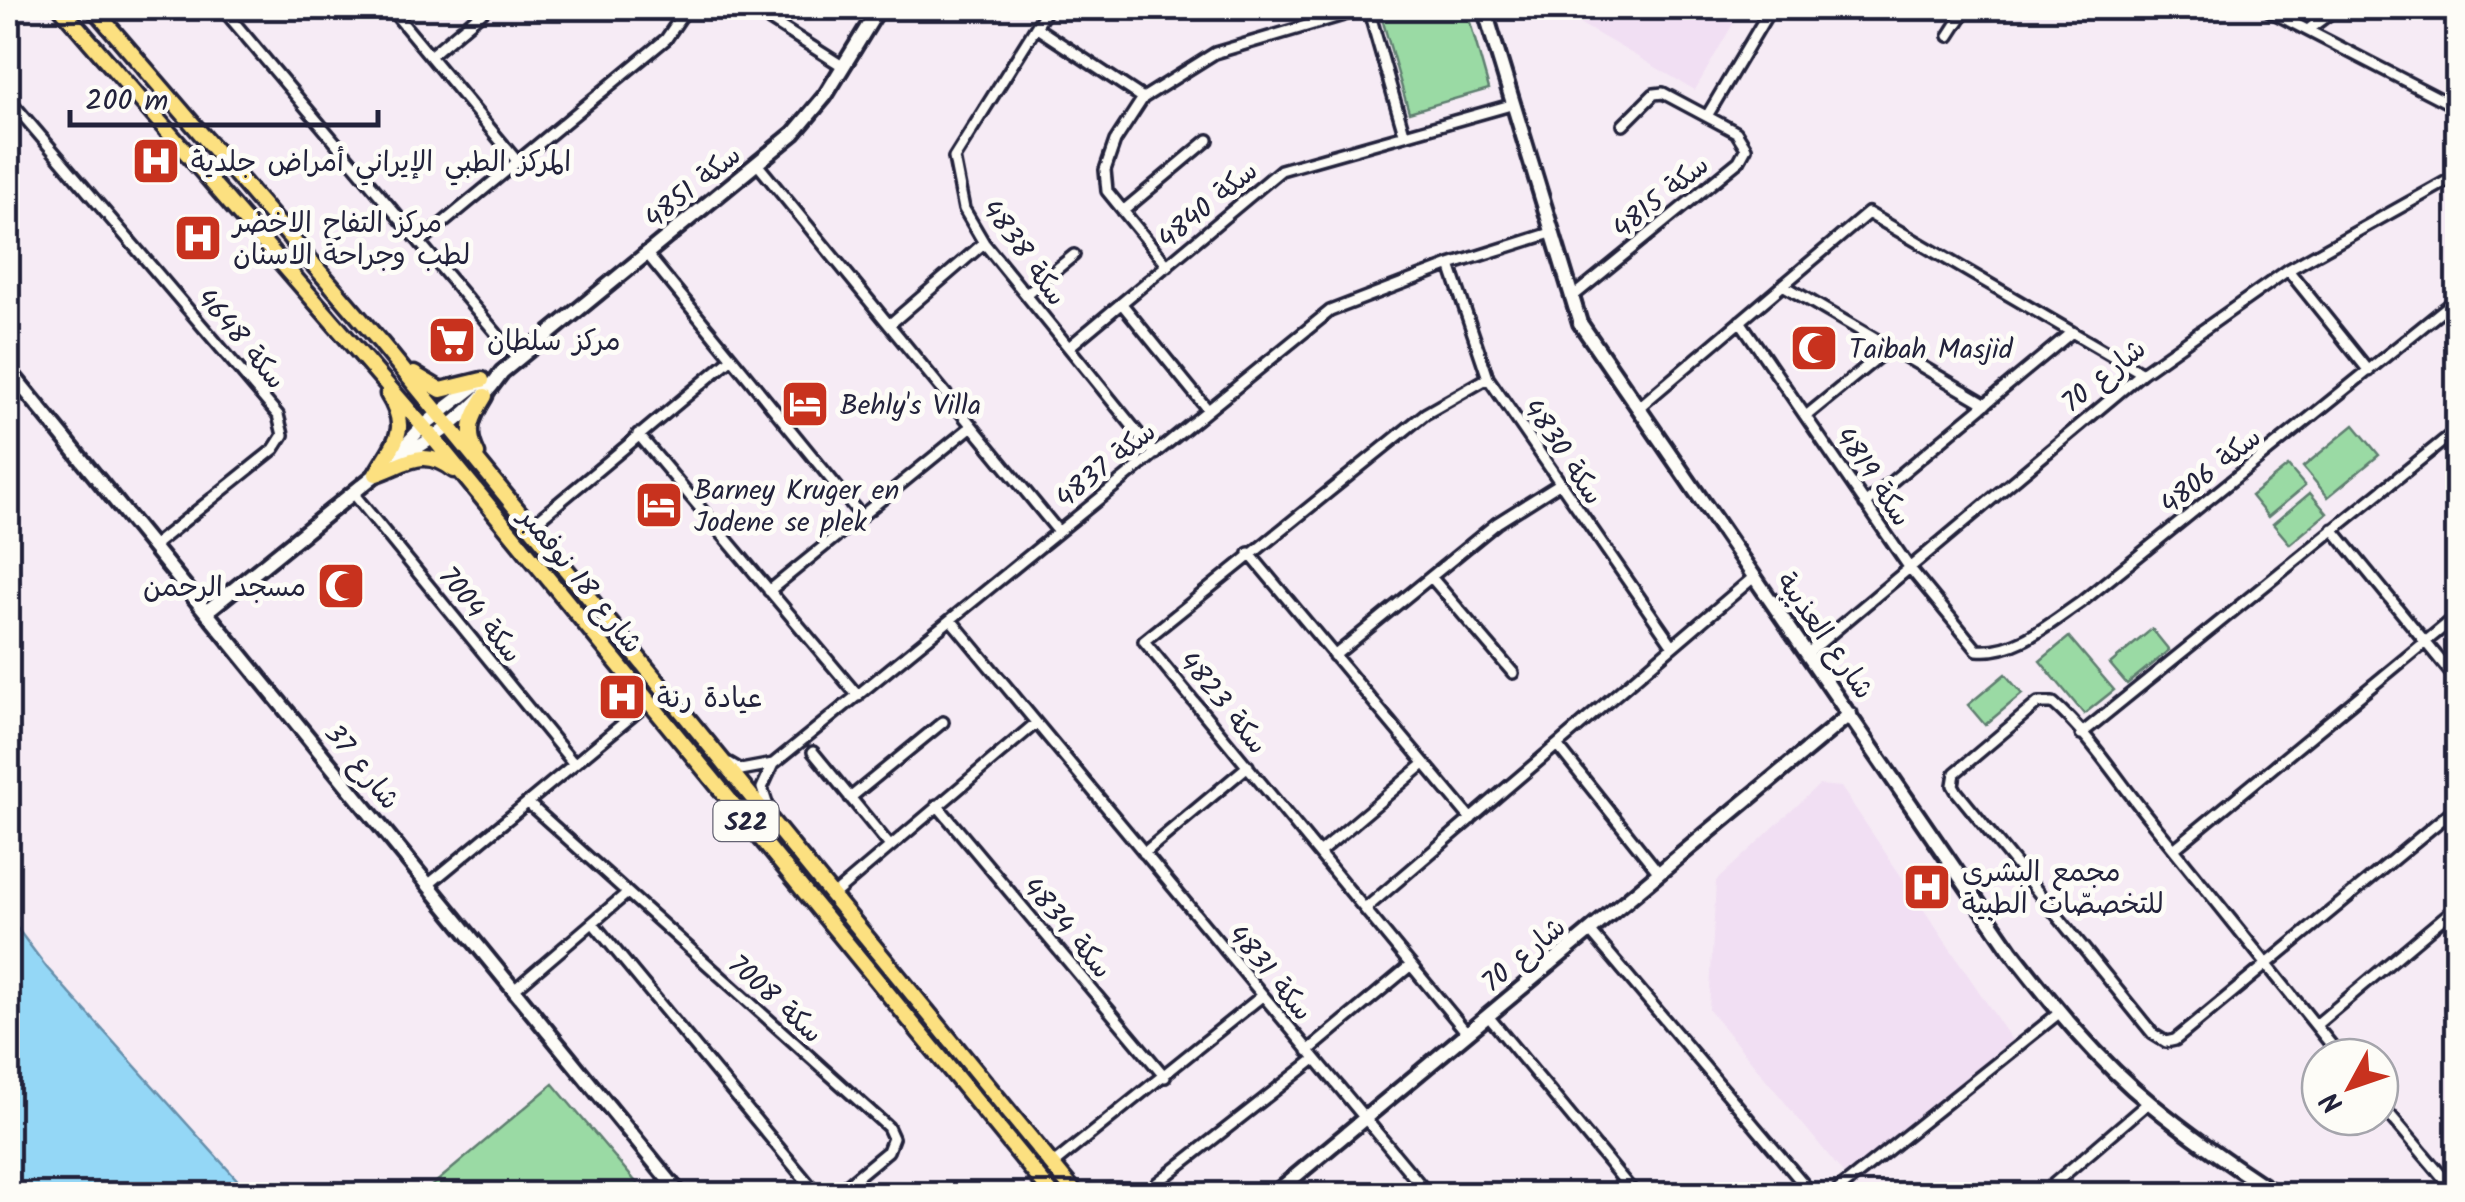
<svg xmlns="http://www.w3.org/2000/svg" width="2465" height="1202" font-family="Kalam,'Playpen Sans Arabic',sans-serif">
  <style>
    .built { fill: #f1dff3 }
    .green { fill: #9adaa4; stroke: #5e7e70; stroke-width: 2.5 }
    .water { fill: #94d7f6; stroke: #668fab; stroke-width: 2.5 }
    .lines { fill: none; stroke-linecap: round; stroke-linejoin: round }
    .street-casing { stroke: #22223b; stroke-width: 16 }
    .secondary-casing { stroke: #22223b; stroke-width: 20 }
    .primary-casing { stroke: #22223b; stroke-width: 21 }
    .street { stroke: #fdfcf7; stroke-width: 9 }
    .secondary { stroke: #fdfcf7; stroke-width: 12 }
    .primary { stroke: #fce080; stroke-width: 14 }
    .labels { text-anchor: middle; stroke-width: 10; stroke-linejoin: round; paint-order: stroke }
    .shield { fill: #fdfcf7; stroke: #646373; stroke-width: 2.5 }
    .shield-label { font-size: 25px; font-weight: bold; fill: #22223b }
    .poi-label { font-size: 28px; fill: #22223b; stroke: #fdfcf7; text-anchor: start }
    .street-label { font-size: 28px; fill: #22223b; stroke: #fdfcf7 }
  </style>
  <rect width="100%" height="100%" fill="#f6ebf5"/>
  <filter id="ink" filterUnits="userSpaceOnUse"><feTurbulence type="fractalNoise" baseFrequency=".01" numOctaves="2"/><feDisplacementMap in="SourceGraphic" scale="20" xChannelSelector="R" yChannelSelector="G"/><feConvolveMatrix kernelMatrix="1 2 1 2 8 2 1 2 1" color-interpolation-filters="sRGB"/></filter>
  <g filter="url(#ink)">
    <path class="built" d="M1553,8H1742L1695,90Z
      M1819,785L1841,787L2013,1042L1847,1178L1709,1010L1716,881Z"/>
    <path class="green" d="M1379,8H1466L1489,89L1409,112Z
      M2354,425L2379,455L2328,497L2303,467Z
      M2288,466L2305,486L2268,517L2251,496Z
      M2310,493L2327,513L2290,544L2273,524Z
      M2152,629L2169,650L2127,684L2110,664Z
      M2069,637L2114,690L2084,714L2040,661Z
      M2005,674L2022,694L1985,725L1968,705Z
      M553,1084L646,1194H422Z"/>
    <path class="water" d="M8,916L47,968L250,1194H8Z"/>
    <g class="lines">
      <g class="street-casing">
        <path id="street" d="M222,8L518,359
          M390,8L517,161
          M751,8L844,67
          M1048,8L954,158L964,209L984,243L1155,454
          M1368,8L1404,133
          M2264,8L2458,108
          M1037,28L1143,98
          M2309,29L2337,8
          M1949,36L1967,8
          M430,56L487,8
          M8,98L278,415L283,435L274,449L153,546
          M1707,116L1771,8
          M758,165L1058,531
          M1123,211L1208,140
          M420,242L666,39L687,8
          M647,254L861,516
          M1450,265L1488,378L1673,646
          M1168,266L1107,191L1105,170L1115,141L1143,98L1215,53L1367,8
          M2288,270L2369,371
          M1783,285L1986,404
          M1026,294L1074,255
          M1571,298L1739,161L1746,148L1736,132L1663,93L1654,94L1623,125
          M1122,304L1208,410
          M1740,321L1909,567L1977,650C2016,654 2049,624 2080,603L2458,298
          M889,325L984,243
          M1069,347L1281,170L1511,105
          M1638,408L1868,213L2142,373
          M1806,416L1888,349
          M638,434L858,696
          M353,493L574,764
          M1865,504L2072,332
          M531,526L732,358
          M2333,529L2458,682
          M1249,553L1471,819
          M1431,577L1513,673
          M769,591L972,426
          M951,620L1428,1194
          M1808,653L2142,373L2288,270L2458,175
          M1334,656L1497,523L1559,484
          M2081,734L2458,429
          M1557,745L1659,873
          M813,752L890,846
          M729,763L741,770L773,764L1330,311L1450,265L1551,233
          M850,798L943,722
          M528,803L888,1127L893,1138L888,1151L836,1194
          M937,805L1165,1077
          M770,812L762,788L773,764
          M2174,849L2458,615
          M1144,853L1248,766
          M1319,853L1424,764
          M428,885L649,702
          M832,896L1036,723
          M1365,909L1755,576
          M593,923L817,1194
          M1590,931L1812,1194
          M514,990L626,894
          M1488,1016L1635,1194
          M2316,1025L2455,908
          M1467,1033L1144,641L1425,414L1488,378
          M1308,1051L1411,965
          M2341,1057C2277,977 2212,896 2147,816C2117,779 2089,734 2053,703H2038L1955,773L1953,785L1957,792L2153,1034L2166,1042L2175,1040L2458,806
          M2380,1103L2457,1194
          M1052,1165L1262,996
          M1157,1183L1315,1059
          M1833,1194L2059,1013
          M2042,1194L2149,1102"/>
      </g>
      <g class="secondary-casing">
        <path id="secondary" d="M1484,8L1580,323L2011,951C2053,1005 2097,1060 2151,1104C2191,1137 2233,1166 2276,1194
          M8,369L680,1194
          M391,463C434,439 474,413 502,372L794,133L825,96L879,8
          M206,612L385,467L423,426L480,382
          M1274,1194L1850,714"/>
      </g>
      <g class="primary-casing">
        <path id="primary" d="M61,8L434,439L1052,1194
          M93,8L381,343L1076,1194
          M414,374L441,390L482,380
          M477,454C465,431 472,417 485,396
          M376,474C394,442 411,431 388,394
          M376,474C406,464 423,446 454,470"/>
      </g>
      <use href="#street" class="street"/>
      <use href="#secondary" class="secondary"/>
      <use href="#primary" class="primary"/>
    </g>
  </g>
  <defs>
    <g id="hospital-square" transform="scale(2.5)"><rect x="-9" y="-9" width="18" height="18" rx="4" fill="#c8321e" stroke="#fdfcf7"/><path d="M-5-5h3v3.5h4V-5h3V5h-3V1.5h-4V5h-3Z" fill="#fff"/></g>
    <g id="supermarket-square" transform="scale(2.5)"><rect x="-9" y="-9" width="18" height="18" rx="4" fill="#c8321e" stroke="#fdfcf7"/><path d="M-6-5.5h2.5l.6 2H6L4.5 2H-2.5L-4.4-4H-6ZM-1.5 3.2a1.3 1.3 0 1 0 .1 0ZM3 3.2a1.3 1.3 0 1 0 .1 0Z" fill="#fff"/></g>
    <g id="mosque-square" transform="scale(2.5)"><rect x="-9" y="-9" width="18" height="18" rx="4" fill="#c8321e" stroke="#fdfcf7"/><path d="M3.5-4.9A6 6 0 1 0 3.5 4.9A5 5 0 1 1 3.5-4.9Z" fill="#fff"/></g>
    <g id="hotel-square" transform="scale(2.5)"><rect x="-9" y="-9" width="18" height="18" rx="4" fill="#c8321e" stroke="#fdfcf7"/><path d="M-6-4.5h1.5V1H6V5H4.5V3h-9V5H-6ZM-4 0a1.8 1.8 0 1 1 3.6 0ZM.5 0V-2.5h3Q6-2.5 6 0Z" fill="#fff"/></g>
  </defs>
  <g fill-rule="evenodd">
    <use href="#hospital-square" x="156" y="161"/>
    <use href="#hospital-square" x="198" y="238"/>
    <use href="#supermarket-square" x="452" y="340"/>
    <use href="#mosque-square" x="1814" y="348"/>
    <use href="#hotel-square" x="805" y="404"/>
    <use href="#hotel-square" x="659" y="505"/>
    <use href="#mosque-square" x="341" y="586"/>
    <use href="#hospital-square" x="622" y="697"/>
    <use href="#hospital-square" x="1927" y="887"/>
  </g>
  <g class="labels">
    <rect class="shield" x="713.5" y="801" width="65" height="40" rx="8"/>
    <g class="shield-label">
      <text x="746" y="830">S22</text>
    </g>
    <g class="poi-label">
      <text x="191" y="171">المركز الطبي الإيراني أمراض جلدية</text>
      <text x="233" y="232">مركز التفاح الاخضر<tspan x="233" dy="32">لطب وجراحة الاسنان</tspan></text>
      <text x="487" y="350">مركز سلطان</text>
      <text x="1849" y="358">Taibah Masjid</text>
      <text x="840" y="414">Behly's Villa</text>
      <text x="694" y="499">Barney Kruger en<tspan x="694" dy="32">Jodene se plek</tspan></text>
      <text x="306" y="596" text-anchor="end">مسجد الرحمن</text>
      <text x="657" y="707">عيادة رنة</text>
      <text x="1962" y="881">مجمع البشرى<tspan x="1962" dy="32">للتخصصّات الطبية</tspan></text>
    </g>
    <g class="street-label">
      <text transform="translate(692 186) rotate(-39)" y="10">سكة 4851</text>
      <text transform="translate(1660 196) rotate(-39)" y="10">سكة 4815</text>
      <text transform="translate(1207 204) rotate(-40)" y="10">سكة 4840</text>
      <text transform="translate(1025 252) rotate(54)" y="10">سكة 4838</text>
      <text transform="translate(242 338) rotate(50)" y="10">سكة 4648</text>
      <text transform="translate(2103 375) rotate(-39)" y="10">شارع 70</text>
      <text transform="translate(1564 451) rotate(56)" y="10">سكة 4830</text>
      <text transform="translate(1105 464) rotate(-39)" y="10">سكة 4837</text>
      <text transform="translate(2210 470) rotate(-39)" y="10">سكة 4806</text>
      <text transform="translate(1874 476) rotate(56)" y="10">سكة 4819</text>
      <text transform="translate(582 580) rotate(51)" y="10">شارع 18 نوفمبر</text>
      <text transform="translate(481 614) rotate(51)" y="10">سكة 7004</text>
      <text transform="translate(1826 635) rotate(55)" y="10">شارع العذيبة</text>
      <text transform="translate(1224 702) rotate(51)" y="10">سكة 4823</text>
      <text transform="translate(363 766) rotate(51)" y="10">شارع 37</text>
      <text transform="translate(1068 927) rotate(50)" y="10">سكة 4834</text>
      <text transform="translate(1523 954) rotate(-40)" y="10">شارع 70</text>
      <text transform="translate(1271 972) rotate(50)" y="10">سكة 4831</text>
      <text transform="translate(776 998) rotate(42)" y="10">سكة 7008</text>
    </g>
  </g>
  <rect width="2465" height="1202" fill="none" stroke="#fdfcf7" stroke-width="40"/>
  <rect x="20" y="20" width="2425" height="1162" fill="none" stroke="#22223b" stroke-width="4" filter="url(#ink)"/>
  <g transform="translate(2350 1087) rotate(230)"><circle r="48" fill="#fdfcf7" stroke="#a5a5ac" stroke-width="2.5"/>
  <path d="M0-8L18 38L0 25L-18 38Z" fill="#c8321e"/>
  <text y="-15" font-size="28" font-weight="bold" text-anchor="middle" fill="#22223b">N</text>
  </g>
  <path d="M70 110v15h308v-15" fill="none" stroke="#22223b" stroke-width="5"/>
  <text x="85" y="110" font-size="30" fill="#22223b" stroke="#fdfcf7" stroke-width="8" paint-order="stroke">200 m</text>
</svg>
